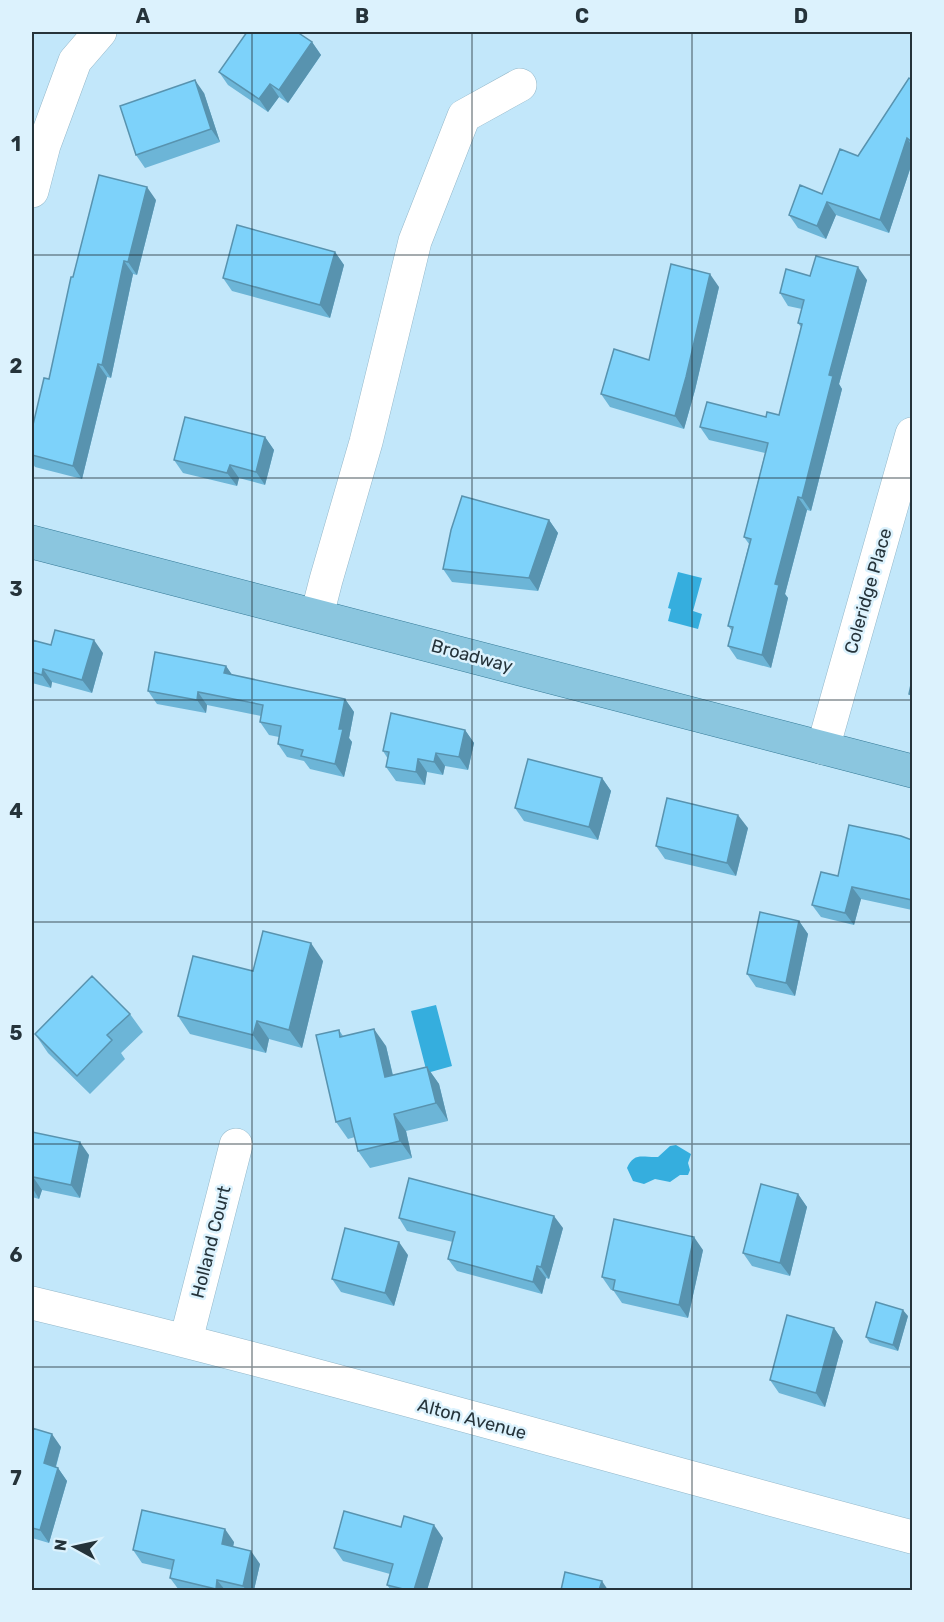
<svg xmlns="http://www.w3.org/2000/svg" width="944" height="1622" font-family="Rubik,sans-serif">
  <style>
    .water { fill: #35aede }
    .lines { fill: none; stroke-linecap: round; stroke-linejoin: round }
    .minor-casing { stroke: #94b8ca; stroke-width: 34 }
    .major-casing { stroke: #357a97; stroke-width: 34 }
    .minor { stroke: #fff; stroke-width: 33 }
    .major { stroke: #8bc6df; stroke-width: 33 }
    .wall { fill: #6cb5d7 }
    .shaded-wall { fill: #5893af }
    .building { fill: #7dd2fa; stroke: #5893af; stroke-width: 1.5 }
    .grid { fill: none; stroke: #25333a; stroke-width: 1.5; stroke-opacity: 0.55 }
    .labels { text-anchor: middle; stroke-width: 5; stroke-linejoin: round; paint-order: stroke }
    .street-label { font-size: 18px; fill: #25333a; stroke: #dcf2fd }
    .neatline { fill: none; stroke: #25333a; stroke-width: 2 }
    .grid-label { font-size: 20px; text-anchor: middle; font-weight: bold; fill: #25333a }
  </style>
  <rect width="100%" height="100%" fill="#c2e7fa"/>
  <path class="water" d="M678,572L702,578L693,611L702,614L698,629L668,621L671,609L668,608Z
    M436,1005L452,1066L427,1073L411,1011Z
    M676,1145L691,1154L688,1163L690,1170L688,1175H680L670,1182L655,1179L644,1184L633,1181L627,1168C634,1151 644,1158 658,1157L670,1146Z"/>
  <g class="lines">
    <g class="minor-casing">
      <path id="minor" d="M32,191L44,145L75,61L100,32
        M317,615L326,580L366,442L415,241L464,116L520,85
        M823,748L912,434
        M32,1303C327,1374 619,1460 912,1537
        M186,1340L236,1145"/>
    </g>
    <g class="major-casing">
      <path id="major" d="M32,542L912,771"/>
    </g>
    <use href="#minor" class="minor"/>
    <use href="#major" class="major"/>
  </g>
  <path class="wall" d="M312,42L321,55L288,103L279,97L268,112L228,85L219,72Z
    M912,80V163L889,233L836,215L826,239L798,228L789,215L822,194L858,156Z
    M204,93L220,142L145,168L136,155Z
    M156,200L137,275L133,274L111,378L107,377L82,479L35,467L32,462V429L49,379L73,277Z
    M335,252L344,265L330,318L232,291L223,278Z
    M810,276L867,280L839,384L842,389L811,511L807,510L785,594L788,598L771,668L737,659L728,646L732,631L728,626L749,544L744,537L765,453L709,440L700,427L779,415L801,327L798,323L802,309L788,306L780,293Z
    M719,287L695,390L684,429L610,407L601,394L649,360Z
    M265,437L274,450L265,485L239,478L237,486L183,473L174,460Z
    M549,520L558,533L538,591L452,582L443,569Z
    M32,640L51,645L103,653L92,693L52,682L51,688L32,683Z
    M226,666L232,675L345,699L354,712L349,738L352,742L344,777L310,769L304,761L287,757L278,744L279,737L269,735L260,722L261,716L207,705L206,713L157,704L148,691Z
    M465,730L474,743L468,770L445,766L443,775L427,772L425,785L396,781L386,767L388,759L383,751Z
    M602,778L611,791L598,840L524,821L515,808Z
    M748,828L736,876L665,859L656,846Z
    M912,840V910L861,899L854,925L821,917L812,905L838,876Z
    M799,921L808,934L795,996L756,987L747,974Z
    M323,961L302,1048L269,1039L266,1053L190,1034L178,1016L253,971Z
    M130,1014L143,1032L121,1053L125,1059L90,1094L48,1053L35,1034Z
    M339,1030L343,1036L386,1046L393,1075L427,1067L439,1084L448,1121L406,1131L412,1158L370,1168L358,1151L355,1137L348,1139L336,1122Z
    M32,1132L89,1155L80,1198L42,1190L39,1199L32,1197Z
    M798,1194L807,1207L790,1276L752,1266L743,1253Z
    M399,1218L563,1228L549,1279L546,1278L542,1294L457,1271L448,1259L453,1242L407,1231Z
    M703,1250L688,1318L622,1303L613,1290H611L602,1277Z
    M408,1255L394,1306L341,1292L332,1279Z
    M908,1316L898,1351L870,1343L866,1337Z
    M834,1328L843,1341L825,1407L779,1393L770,1380Z
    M32,1428L61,1447L56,1467L58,1468L67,1481L49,1543L32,1538Z
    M401,1527L443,1538L427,1590H391L387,1585L390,1574L343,1561L334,1548Z
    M234,1542L233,1547L260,1564L254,1590H179L170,1578L172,1570L142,1563L133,1550Z"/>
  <path class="shaded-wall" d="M312,42L321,55L288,103L279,90Z
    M195,80L204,93L220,142L211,129Z
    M270,84L279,97L268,112L259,99Z
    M907,138L912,146V163L889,233L880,220Z
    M147,187L156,200L137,275L128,262Z
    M827,202L836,215L826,239L817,226Z
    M335,252L344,265L330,318L320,305Z
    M124,261L133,274L111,378L102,365Z
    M858,267L867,280L839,384L842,389L811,511L802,498L829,375Z
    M710,274L719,287L695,390L684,429L675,416Z
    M98,364L107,377L82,479L73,466Z
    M265,437L274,450L265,485L256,472Z
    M230,465L239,478L237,486L227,473Z
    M798,497L807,510L785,594L788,598L771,668L762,655L775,584Z
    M549,520L558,533L538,591L529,578Z
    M94,640L103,653L92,693L82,680Z
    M226,666L235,679L224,673Z
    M43,669L52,682L51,688L42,675Z
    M198,692L207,705L206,713L197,700Z
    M345,699L354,712L349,738L352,742L344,777L335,764L339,729Z
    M465,730L474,743L468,770L459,757Z
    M436,753L445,766L443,775L434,762Z
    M418,759L427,772L425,785L416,772Z
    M602,778L611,791L598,840L589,827Z
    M738,815L748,828L736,876L727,863Z
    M852,887L861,899L854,925L845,913Z
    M799,921L808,934L795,996L786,983Z
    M311,943L323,961L302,1048L289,1030Z
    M257,1021L269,1039L266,1053L253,1035Z
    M374,1029L386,1046L397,1094L385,1077Z
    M427,1067L439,1084L448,1121L436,1103Z
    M394,1114L406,1131L412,1158L400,1141Z
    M80,1142L89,1155L80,1198L71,1185Z
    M33,1177L42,1190L39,1199L32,1187Z
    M798,1194L807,1207L790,1276L780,1263Z
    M554,1216L563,1228L549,1279L541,1267Z
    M694,1237L703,1250L688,1318L679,1305Z
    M399,1242L408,1255L394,1306L385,1293Z
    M537,1266L546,1278L542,1294L533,1282Z
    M903,1310L908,1316L898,1351L893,1345Z
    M834,1328L843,1341L825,1407L816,1393Z
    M52,1434L61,1447L53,1476L44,1463Z
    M58,1468L67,1481L49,1543L40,1530Z
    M434,1525L443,1538L427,1590H414Z
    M225,1529L234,1542L231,1557L222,1544Z
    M251,1551L260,1564L254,1590H246L243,1586Z
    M217,1580L225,1590H217L216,1589Z
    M602,1581L608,1590H599Z"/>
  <path class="building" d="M247,32H297L312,42L279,90L270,84L259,99L219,72Z
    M909,78L912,80V142L907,138L880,220L827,202L817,226L789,215L800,185L822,194L840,149L858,156Z
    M195,80L211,129L136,155L120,106Z
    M99,175L147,187L128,262L124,261L102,365L98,364L73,466L32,455V429L44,378L49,379L71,277H73Z
    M237,225L335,252L320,305L223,278Z
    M816,256L858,267L829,375L833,376L802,498L798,497L775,584L779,585L762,655L728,646L733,627L728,626L751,539L744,537L768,443L700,427L707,402L766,417L767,412L779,415L802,324L798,323L804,300L780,293L786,269L810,276Z
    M671,264L710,274L686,377L675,416L601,394L614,349L649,360Z
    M185,417L265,437L256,472L230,465L227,473L174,460Z
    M462,496L549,520L529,578L443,569L451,530Z
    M55,630L94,640L82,680L43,669L42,675L32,672V640L51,645Z
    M155,652L226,666L224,673L345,699L339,729H343L335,764L301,756L303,750L278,744L281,726L260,722L263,705L198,692L197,700L148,691Z
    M912,680V695L909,694Z
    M391,713L465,730L459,757L436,753L434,762L418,759L416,772L386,767L389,752L383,751Z
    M528,759L602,778L589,827L515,808Z
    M667,798L738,815L727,863L656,846Z
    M849,825L901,836L912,840V900L852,887L845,913L812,905L821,872L838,876Z
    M760,912L799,921L786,983L747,974Z
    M263,931L311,943L289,1030L257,1021L253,1035L178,1016L193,956L253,971Z
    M92,976L130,1014L107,1035L112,1040L77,1076L35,1034Z
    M374,1029L385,1077L427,1067L436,1103L394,1114L400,1141L358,1151L350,1118L336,1122L316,1035L339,1030L340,1037Z
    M32,1132L80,1142L71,1185L33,1177L32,1181Z
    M409,1178L554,1216L541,1267L537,1266L533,1282L448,1259L455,1232L399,1218Z
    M761,1184L798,1194L780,1263L743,1253Z
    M614,1219L694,1237L679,1305L613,1290L615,1280L602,1277Z
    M345,1228L399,1242L385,1293L332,1279Z
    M876,1302L903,1310L893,1345L866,1337Z
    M787,1315L834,1328L816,1393L770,1380Z
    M32,1428L52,1434L44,1463L58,1468L40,1530L32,1528Z
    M142,1510L225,1529L222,1544L251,1551L243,1586L217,1580L216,1589L170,1578L174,1560L133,1550Z
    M344,1511L401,1527L404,1516L434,1525L414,1590H407L387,1585L393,1564L334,1548Z
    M565,1572L602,1581L599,1590H561Z"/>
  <path class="grid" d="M252,32V1590M472,32V1590M692,32V1590M32,255H912M32,478H912M32,700H912M32,922H912M32,1144H912M32,1367H912"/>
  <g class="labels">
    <g class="street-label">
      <text transform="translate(868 591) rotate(-74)" y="6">Coleridge Place</text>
      <text transform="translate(472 656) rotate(15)" y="6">Broadway</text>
      <text transform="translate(211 1242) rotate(-76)" y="6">Holland Court</text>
      <text transform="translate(472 1419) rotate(15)" y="6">Alton Avenue</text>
    </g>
  </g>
  <rect width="944" height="1622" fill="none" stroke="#dcf2fd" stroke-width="66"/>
  <g transform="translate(75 1547) rotate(278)" stroke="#dcf2fd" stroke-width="4.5" paint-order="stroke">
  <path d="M0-4.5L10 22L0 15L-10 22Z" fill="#25333a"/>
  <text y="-9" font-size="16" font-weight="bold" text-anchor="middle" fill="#25333a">N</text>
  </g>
  <rect x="33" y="33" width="878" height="1556" class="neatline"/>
  <g class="grid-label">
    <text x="143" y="23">A</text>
    <text x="362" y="23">B</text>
    <text x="582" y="23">C</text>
    <text x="801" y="23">D</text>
    <text x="16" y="151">1</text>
    <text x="16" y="373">2</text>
    <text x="16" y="596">3</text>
    <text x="16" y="818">4</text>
    <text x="16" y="1040">5</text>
    <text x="16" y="1262">6</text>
    <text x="16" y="1485">7</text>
  </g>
</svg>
